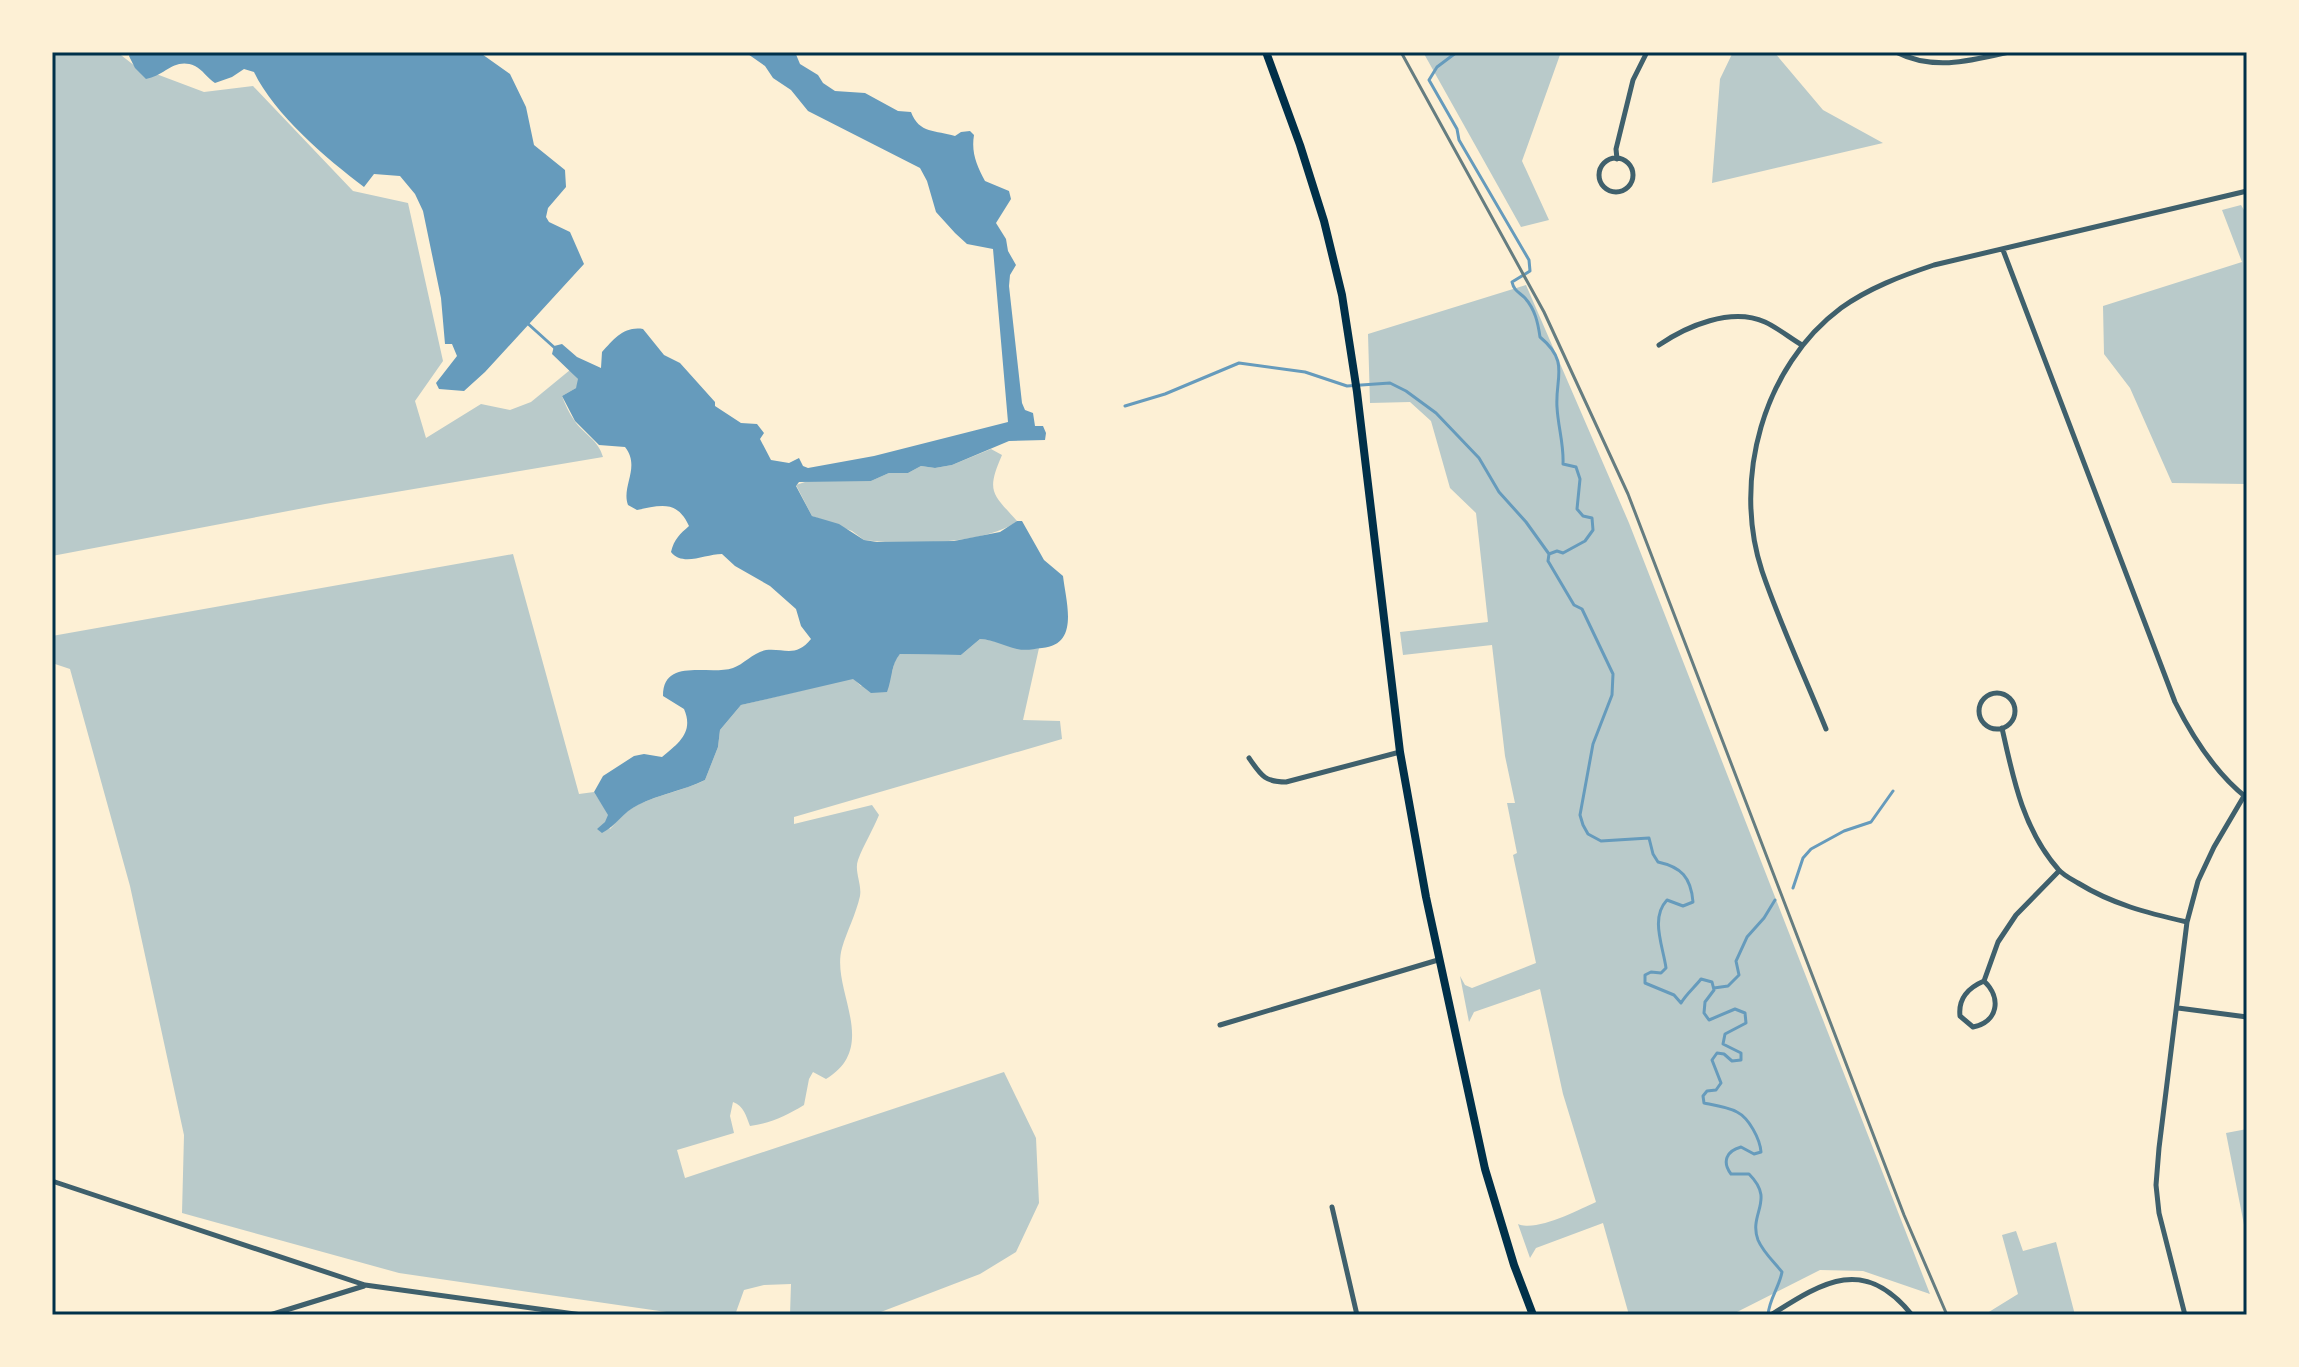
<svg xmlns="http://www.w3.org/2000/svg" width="2299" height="1367" font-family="'DejaVu Sans',sans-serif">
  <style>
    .green { fill: #b9caca }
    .water { fill: #669bbc }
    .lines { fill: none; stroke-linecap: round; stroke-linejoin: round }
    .stream { stroke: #669bbc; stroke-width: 3 }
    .minor { stroke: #3f606c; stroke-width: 5 }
    .secondary { stroke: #003049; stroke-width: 8 }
    .rail { stroke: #657d81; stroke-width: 3 }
    .neatline { fill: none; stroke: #003049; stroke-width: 3 }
  </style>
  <rect width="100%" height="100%" fill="#fdf0d5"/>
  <path class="green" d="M52,52H117L135,66L204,92L253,86L353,191L408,203L443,361L415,401L426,438L481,404L510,410L531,402L570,370L578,379L579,383L576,388L562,396C565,404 569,413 574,420C584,435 598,439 603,457L325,504L52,556Z
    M1423,52H1561L1522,161L1549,220L1521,227Z
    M1733,52H1774L1823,110L1883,143L1712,183L1720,79Z
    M2241,205L2247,215V484L2172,483L2130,388L2104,354L2103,306L2242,262L2222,210Z
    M1526,285L1629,523L1930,1294L1863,1271L1820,1270L1731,1315H1629L1603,1223L1536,1248L1530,1258L1518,1224C1537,1232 1578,1210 1596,1202L1563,1094L1540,989L1474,1012L1469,1022L1460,976L1465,985L1472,988L1536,963L1513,855L1517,853L1507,803H1515L1505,756L1492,645L1403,655L1400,632L1488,622L1476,513L1450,488L1431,421L1410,402L1370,403L1368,334Z
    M991,449L1002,455C986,492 992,493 1017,521C987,545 902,545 864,540L852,531L812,516L796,485L808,481H871L889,473H908L921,466L935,468L952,465Z
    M513,554L579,794L594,792L609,815L606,822L610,829C616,823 621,815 628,811C649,796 681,792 705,780L718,747L720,730L741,705L853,678L861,686L892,672L895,660L900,654L961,655L980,639C1002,640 1017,652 1039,648L1023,720L1060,721L1062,739L794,817V824L872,805L879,815C873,830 864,844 858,860C854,871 862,884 860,896C856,914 847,931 842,948C830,989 881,1046 826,1079L813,1072L809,1079L804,1105C786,1116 771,1123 750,1126C746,1116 744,1106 733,1102L730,1116L734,1133L677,1150L685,1178L1004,1072L1036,1138L1039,1203L1016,1252L980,1274L873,1315H790L791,1284L764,1285L744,1290L735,1315H687L399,1273L182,1213L184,1135L130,886L70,669L52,663V636Z
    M2247,1129V1240L2226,1133Z
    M2016,1231L2023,1251L2056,1242L2075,1315H1984L2018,1294L2002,1235Z"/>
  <path class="water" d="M131,52H479L510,74L526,107L534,145L565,170L566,187L548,208L546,217L549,222L570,232L584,264L485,372L464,391L439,389L436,383L457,356L452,344H445L441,298L423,211L415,194L400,176L374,174L364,187C327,159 274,114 254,72L244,69L232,77L215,83C207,78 203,70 195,66C174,57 165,76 146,79L135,68L129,56Z
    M745,52H795L800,64L818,75L823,83L835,91L865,93L898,111L911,112C919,134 936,130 955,136L961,132L970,131L974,135C971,153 977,166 985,181L1009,191L1011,199L996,223L1006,239L1008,251L1016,265L1010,275L1009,286L1022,403L1025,410L1033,413L1035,426H1043L1046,433L1045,440L1009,441L952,465L935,468L921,466L908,473H889L871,481L799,482L796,486L812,516L839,524L864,540L877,542L954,541L1000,532L1017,521H1022L1044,560L1063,576C1066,602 1080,645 1042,648C1033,649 1026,651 1017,649C1004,646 994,640 980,639L961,655L900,654C891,664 892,679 887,692L871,693L853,679L741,705L720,730L718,747L705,780C683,791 659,794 638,805C623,812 616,826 602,833L597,829L605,822L608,815L594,792L603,776L634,756L644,754L662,757C679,743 694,732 684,709L663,696C663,657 709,676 733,668C744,664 754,652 766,650C784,648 796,658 811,639L801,626L796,609L770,586L735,566L722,554C705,554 683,567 671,552C674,539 680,534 689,526C677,499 659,506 637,510L628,505C621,486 641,467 625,447L599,445L575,421L562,396L576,388L578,379L552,354L554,346L562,344L577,357L601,368L602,352C614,339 624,326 643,329L664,355L680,363L715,402V406L741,423L757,424L764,433L760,439L771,460L789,463L799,458L803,466L808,468L874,456L1008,422L993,249L967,244L955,233L936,212L927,181L920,168L808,111L791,90L773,78L765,66Z"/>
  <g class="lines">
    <path class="stream" d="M1457,52L1437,67L1429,80L1457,129L1459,140L1529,260L1530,271L1512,282C1514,291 1519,292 1525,298C1535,309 1538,323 1540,337C1570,362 1555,377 1557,407C1558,427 1564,444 1563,464L1576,467L1580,479L1577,509L1583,516L1592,518L1593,530L1585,541L1563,553L1557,551L1549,554L1548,561L1574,605L1582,609L1613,674L1612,695L1593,744L1580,815L1583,825L1588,834L1601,841L1649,838L1653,854L1658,862C1681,867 1691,877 1693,902L1683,906L1667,900C1650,918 1663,946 1666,968L1661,973L1651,972L1645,975V983L1674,995L1681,1003C1687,993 1694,988 1701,979L1712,982L1714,990L1705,1002L1704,1013L1709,1020L1735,1009L1745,1013L1746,1023L1725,1034L1723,1044L1741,1053V1060L1732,1061L1724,1054L1717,1053L1712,1060L1721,1083L1716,1090L1707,1091L1703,1096L1704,1103C1714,1105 1728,1107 1737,1112C1749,1118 1760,1139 1761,1152L1754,1154L1741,1147C1726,1151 1722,1162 1731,1174H1749C1776,1201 1748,1213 1758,1240C1763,1252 1774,1262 1782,1272C1779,1288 1769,1299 1768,1315
      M526,322L556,349
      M1125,406L1165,394L1239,363L1305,372L1347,386L1390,383L1406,391L1436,413L1479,458L1499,492L1526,522L1549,554
      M1793,888L1803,858L1811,849L1844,831L1871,822L1893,791
      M1714,988L1728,986L1739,975L1736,961L1747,937L1764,918L1775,900"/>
    <path class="minor" d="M1896,52C1933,71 1970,61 2009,52
      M1599 175a17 17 0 1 1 34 0a17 17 0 1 1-34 0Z
      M1617,159L1616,149L1633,80L1647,52
      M2003,250L2175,702C2193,738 2215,773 2247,798
      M1659,345C1687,326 1731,307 1765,322C1778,328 1790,338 1802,345
      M1979 711a18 18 0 1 1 36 0a18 18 0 1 1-36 0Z
      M2002,728C2013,778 2023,829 2058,869C2063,875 2071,879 2078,883C2112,904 2147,913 2187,922
      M1826,729C1805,677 1780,624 1762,571C1732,480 1763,366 1841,308C1869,288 1901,276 1934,265L2247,191
      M1249,758C1261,775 1264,782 1286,782L1400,752
      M1984,981C2002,998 1998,1022 1973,1027L1960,1016C1958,998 1968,988 1984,981L1998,942L2016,915L2059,871
      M2178,1008L2247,1017
      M1220,1025L1438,960
      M52,1181L365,1285L582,1315
      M1332,1207L1357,1315
      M270,1315L364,1286
      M1771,1315C1823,1282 1864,1255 1912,1315
      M2185,1315L2159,1213L2156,1185L2159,1148L2187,922L2198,881L2214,847L2244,796"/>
    <path class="secondary" d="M1266,52L1300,145L1324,221L1342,295L1357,392L1400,752L1426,897L1485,1169L1514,1265L1533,1315"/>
    <path class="rail" d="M1401,52L1544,312L1628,494L1904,1215L1947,1315"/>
  </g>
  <rect width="2299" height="1367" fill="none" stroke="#fdf0d5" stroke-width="108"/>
  <rect x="54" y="54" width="2191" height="1259" class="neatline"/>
</svg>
